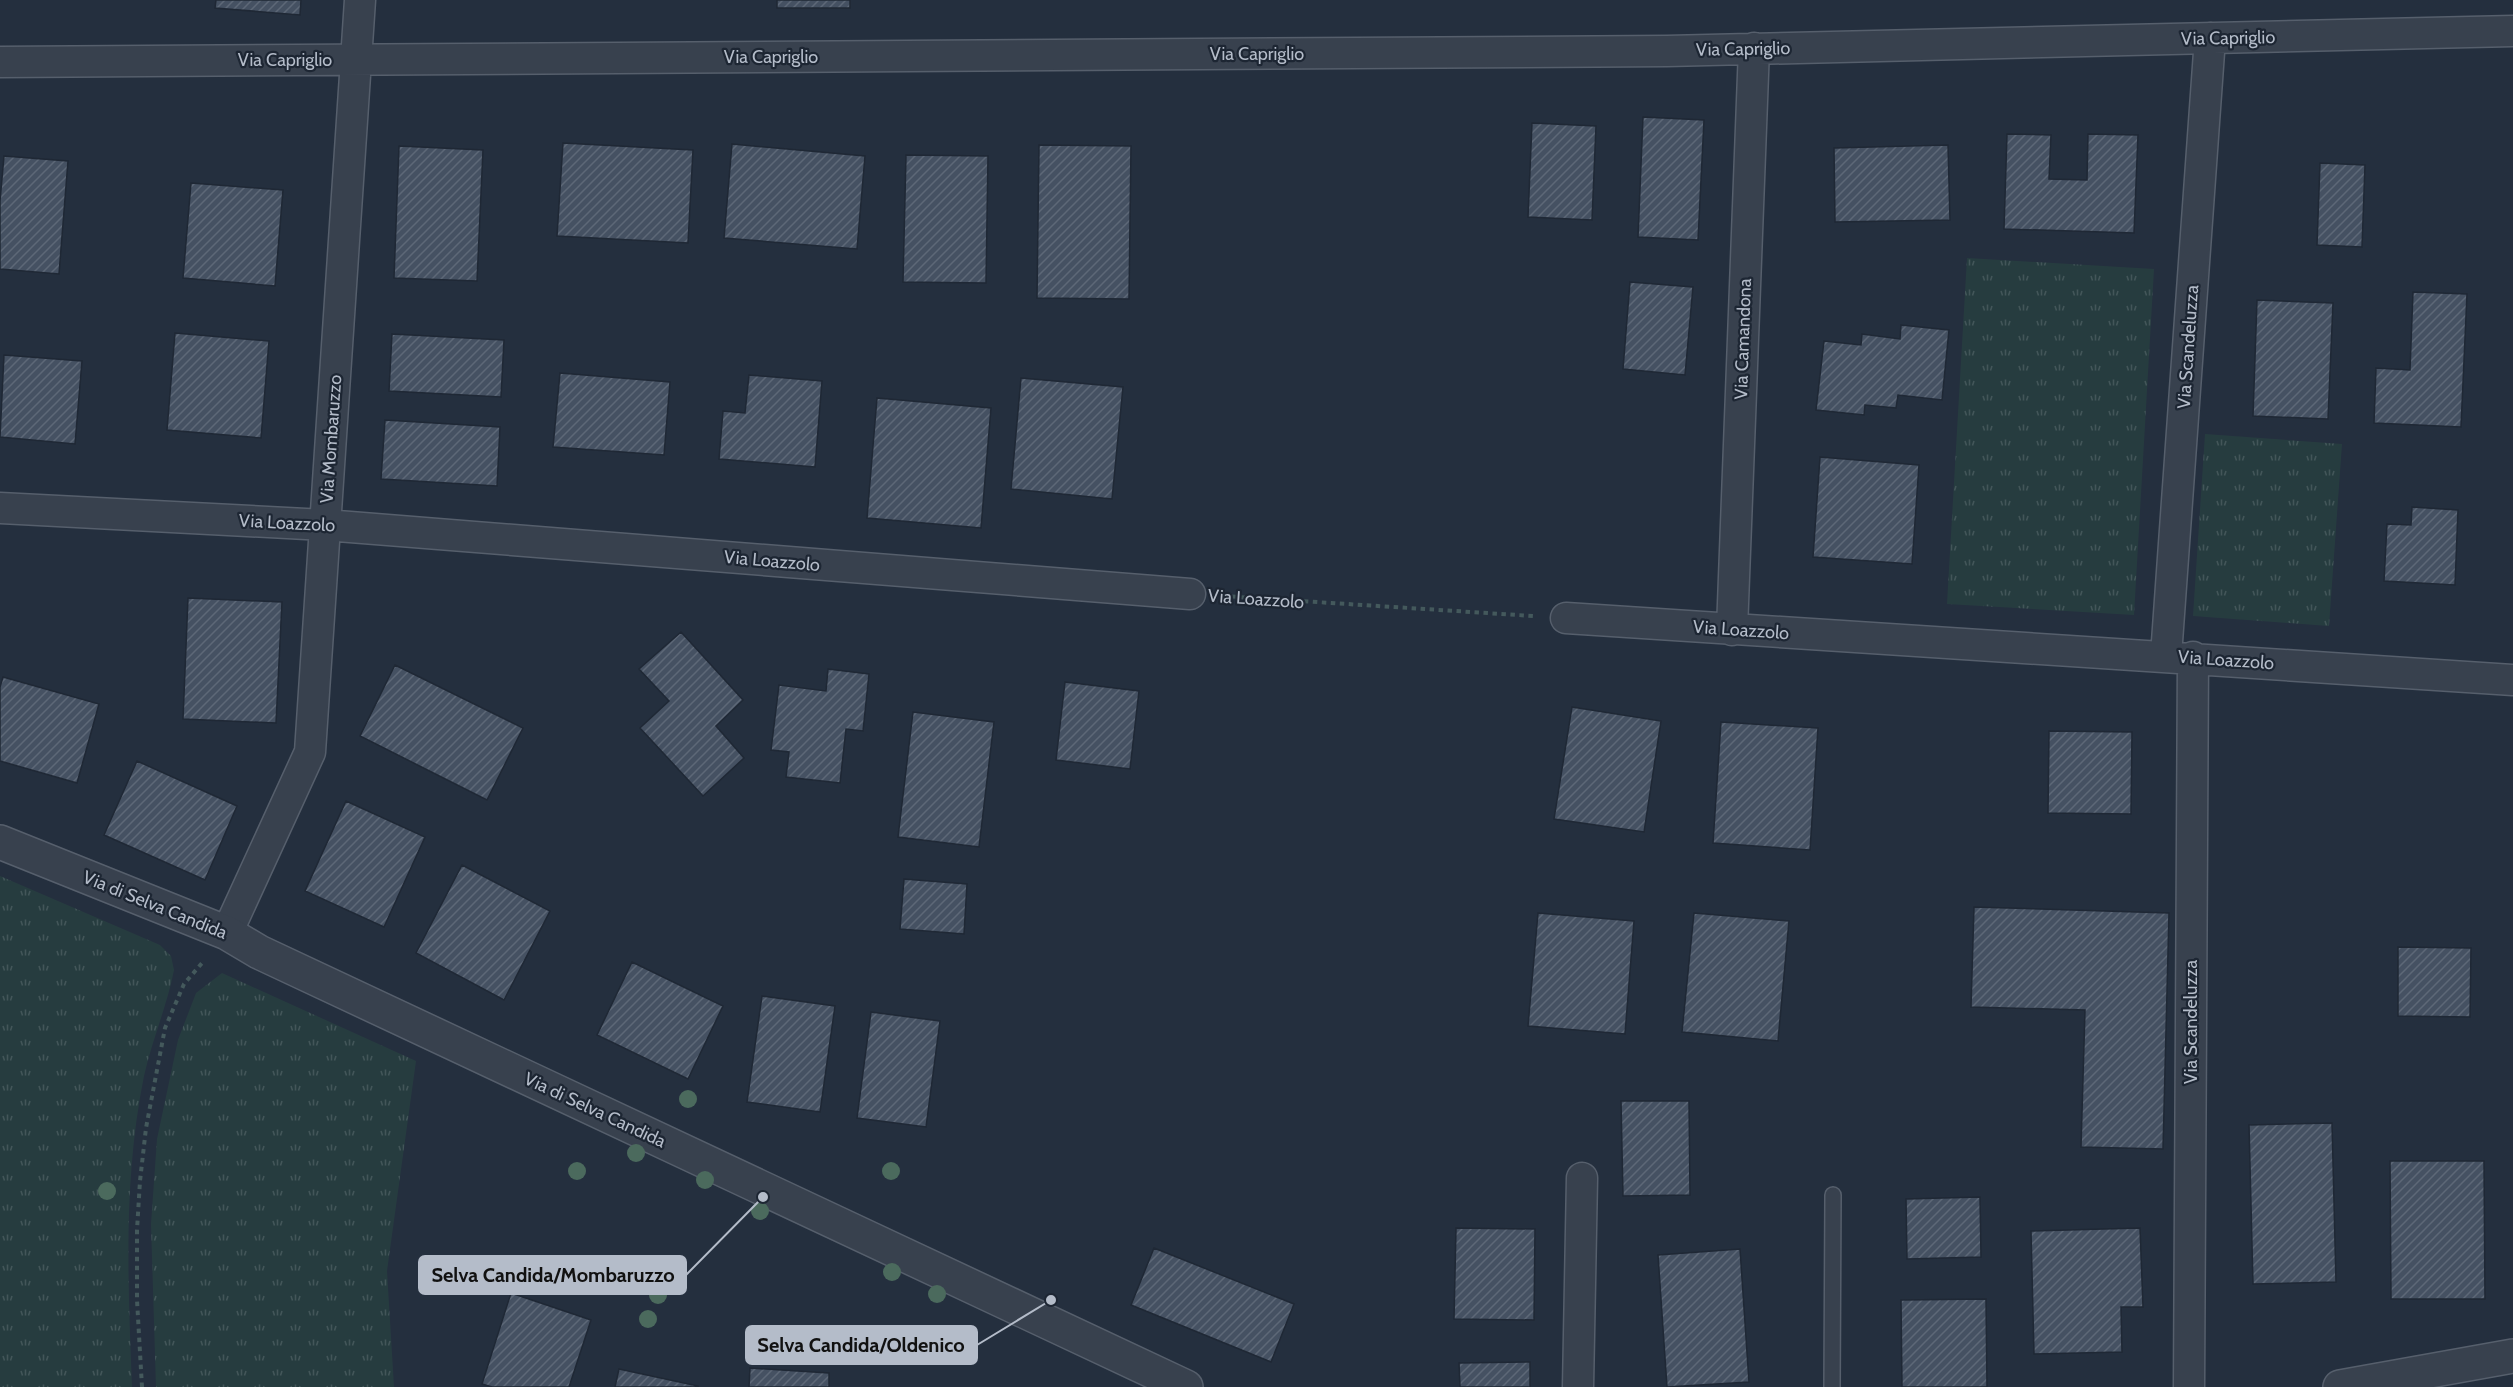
<svg xmlns="http://www.w3.org/2000/svg" width="2513" height="1387" font-family="Cabin,sans-serif">
  <style>
    .grass { fill: url(#grass-tufts) }
    .building { fill: url(#building-hatch); stroke: #1f2835; stroke-width: 1.5 }
    .lines { fill: none; stroke-linecap: round; stroke-linejoin: round }
    .service-casing { stroke: #565f6c; stroke-width: 18 }
    .minor-casing { stroke: #565f6c; stroke-width: 33 }
    .tertiary-casing { stroke: #565f6c; stroke-width: 36 }
    .path { stroke: #44595c; stroke-width: 4; stroke-dasharray: 4.5 4.5; stroke-linecap: butt }
    .service { stroke: #38414e; stroke-width: 15 }
    .minor { stroke: #38414e; stroke-width: 30 }
    .tertiary { stroke: #38414e; stroke-width: 33 }
    .tree { fill: #4b6a5d }
    .labels { text-anchor: middle; stroke-width: 4.5; stroke-linejoin: round; paint-order: stroke }
    .street-label { font-size: 18px; fill: #b4bcc9; stroke: #1d2633 }
    .leader { fill: none; stroke: #b4bcc9; stroke-width: 2 }
    .callout-dot { fill: #b4bcc9; stroke: #1d2633; stroke-width: 2 }
    .callout { fill: #b4bcc9; stroke: #b4bcc9; stroke-width: 2 }
    .callout-label { font-size: 20px; text-anchor: middle; font-weight: bold; fill: #111 }
  </style>
  <defs>
    <pattern id="grass-tufts" width="24" height="20" patternUnits="userSpaceOnUse" patternTransform="scale(1.5)"><rect width="24" height="20" fill="#263c3f"/><path d="M3 7l-1-3M5 7V3M7 7l1-3M15 17l-1-3M17 17v-4M19 17l1-3" fill="none" stroke="#435659"/></pattern>
    <pattern id="building-hatch" width="6" height="6" patternUnits="userSpaceOnUse" patternTransform="scale(1.5)"><rect width="6" height="6" fill="#455162"/><path d="M-1 1l2-2M0 6l6-6M5 7l2-2" fill="none" stroke="#5d6877"/></pattern>
  </defs>
  <rect width="100%" height="100%" fill="#242f3e"/>
  <path class="grass" d="M1967,258L2154,269L2134,615L1947,604Z
    M2205,434L2342,444L2329,626L2193,616Z
    M0,876L160,945L171,956L174,970C167,1006 152,1040 144,1076C123,1179 128,1283 132,1387H0Z
    M222,973L416,1061L387,1271L394,1387H156L151,1224L157,1139L178,1040L196,993Z"/>
  <path class="building" d="M216,0H301L300,15L215,8Z
    M777,0H850V8H777Z
    M1643,117L1704,120L1698,240L1638,237Z
    M1532,123L1596,126L1592,220L1528,217Z
    M2007,134L2051,135L2049,179L2087,180L2088,134L2138,135L2134,233L2004,229Z
    M563,143L693,150L688,243L557,236Z
    M732,144L865,156L857,249L724,238Z
    M1039,145L1131,146L1129,299L1037,298Z
    M1948,145L1950,220L1835,222L1834,148Z
    M399,146L483,150L477,281L394,278Z
    M906,155L988,156L986,283L903,282Z
    M4,156L68,161L59,274L0,269V201Z
    M2320,163L2365,165L2362,247L2317,245Z
    M191,183L283,190L275,286L183,278Z
    M1630,282L1693,287L1685,375L1623,369Z
    M2413,292L2467,294L2461,427L2374,423L2376,368L2410,370Z
    M2257,300L2333,303L2328,419L2253,416Z
    M1901,325L1949,330L1942,400L1898,395L1896,408L1865,405L1864,415L1816,410L1824,341L1861,345L1862,334L1900,339Z
    M175,333L269,341L261,438L167,430Z
    M392,334L504,340L501,397L389,391Z
    M4,355L82,361L75,444L0,437Z
    M560,373L670,382L664,455L553,447Z
    M749,375L822,381L815,467L719,459L723,411L745,413Z
    M1021,378L1123,387L1112,499L1011,489Z
    M877,398L991,408L981,528L867,518Z
    M385,420L500,427L497,486L381,479Z
    M1820,457L1919,465L1912,564L1813,557Z
    M2412,507L2458,510L2455,585L2384,581L2387,524L2411,525Z
    M188,598L282,602L276,723L183,719Z
    M681,632L743,700L716,726L744,758L703,796L640,728L669,701L639,669Z
    M395,665L523,728L487,800L360,736Z
    M828,669L869,674L863,731L846,729L840,783L786,777L789,752L771,750L779,685L826,691Z
    M3,677L99,704L77,783L0,761V687Z
    M1065,682L1139,691L1130,769L1056,760Z
    M1572,707L1661,721L1644,832L1554,819Z
    M913,712L994,722L979,847L898,837Z
    M1721,722L1818,728L1810,850L1713,843Z
    M2049,731L2132,732L2131,814L2048,813Z
    M137,761L237,806L205,880L104,835Z
    M346,801L425,837L384,927L305,891Z
    M462,865L550,911L504,1000L416,953Z
    M904,879L967,884L964,934L900,929Z
    M1974,907L2169,913L2163,1149L2081,1147L2085,1010L1971,1007Z
    M1538,913L1634,921L1625,1034L1528,1026Z
    M1694,913L1789,921L1778,1041L1682,1032Z
    M2398,947L2471,948L2470,1017L2398,1016Z
    M632,962L723,1006L688,1079L597,1035Z
    M762,996L835,1006L820,1112L747,1102Z
    M871,1012L940,1021L926,1127L857,1118Z
    M1621,1101H1689L1690,1195L1623,1196Z
    M2332,1123L2336,1282L2253,1284L2249,1125Z
    M2390,1161H2484L2485,1299H2391Z
    M1980,1197L1981,1257L1907,1259L1906,1199Z
    M1456,1228L1535,1229L1534,1320L1454,1319Z
    M2140,1228L2143,1307H2121L2122,1352L2034,1354L2031,1231Z
    M1154,1248L1294,1304L1271,1362L1131,1305Z
    M1740,1249L1749,1382L1667,1387L1658,1255Z
    M511,1293L591,1320L569,1387H492L482,1384Z
    M1986,1299L1987,1387H1902L1901,1300Z
    M1530,1362V1387H1460L1459,1363Z
    M750,1368L829,1373V1387H749Z
    M619,1369L698,1386V1387H615Z"/>
  <g class="lines">
    <g class="service-casing">
      <path id="service" d="M1832,1387L1833,1195"/>
    </g>
    <g class="minor-casing">
      <path id="minor" d="M0,62L1667,51L2513,31
        M0,508L325,525L1190,594
        M1566,618L2513,680
        M1732,630L1754,48
        M2166,656L2210,38
        M227,933L310,752L360,0
        M1578,1387L1582,1178
        M2189,1387L2193,657"/>
    </g>
    <g class="tertiary-casing">
      <path id="tertiary" d="M0,842L227,933L259,952L1186,1387
        M2340,1387L2513,1356"/>
    </g>
    <path class="path" d="M1223,596L1533,616
      M142,1387L137,1300V1230L140,1181L146,1128L165,1028L184,984L202,963"/>
    <use href="#service" class="service"/>
    <use href="#minor" class="minor"/>
    <use href="#tertiary" class="tertiary"/>
  </g>
  <g class="tree">
    <circle cx="688" cy="1099" r="9"/>
    <circle cx="636" cy="1153" r="9"/>
    <circle cx="577" cy="1171" r="9"/>
    <circle cx="891" cy="1171" r="9"/>
    <circle cx="705" cy="1180" r="9"/>
    <circle cx="107" cy="1191" r="9"/>
    <circle cx="760" cy="1211" r="9"/>
    <circle cx="892" cy="1272" r="9"/>
    <circle cx="937" cy="1294" r="9"/>
    <circle cx="658" cy="1295" r="9"/>
    <circle cx="648" cy="1319" r="9"/>
  </g>
  <g class="labels">
    <g class="street-label">
      <text transform="translate(2228 38) rotate(-1)" y="6">Via Capriglio</text>
      <text transform="translate(1743 49) rotate(-1)" y="6">Via Capriglio</text>
      <text x="1257" y="60">Via Capriglio</text>
      <text x="771" y="63">Via Capriglio</text>
      <text x="285" y="66">Via Capriglio</text>
      <text transform="translate(1743 339) rotate(-88)" y="6">Via Camandona</text>
      <text transform="translate(2188 347) rotate(-86)" y="6">Via Scandeluzza</text>
      <text transform="translate(331 439) rotate(-86)" y="6">Via Mombaruzzo</text>
      <text transform="translate(287 523) rotate(3)" y="6">Via Loazzolo</text>
      <text transform="translate(772 561) rotate(5)" y="6">Via Loazzolo</text>
      <text transform="translate(1256 599) rotate(4)" y="6">Via Loazzolo</text>
      <text transform="translate(1741 630) rotate(4)" y="6">Via Loazzolo</text>
      <text transform="translate(2226 660) rotate(4)" y="6">Via Loazzolo</text>
      <text transform="translate(155 905) rotate(22)" y="6">Via di Selva Candida</text>
      <text transform="translate(2191 1022) rotate(-90)" y="6">Via Scandeluzza</text>
      <text transform="translate(595 1110) rotate(25)" y="6">Via di Selva Candida</text>
    </g>
  </g>
  <path class="leader" d="M763 1197L686 1275M1051 1300L977 1345"/>
  <g class="callout-dot">
    <circle cx="763" cy="1197" r="6"/>
    <circle cx="1051" cy="1300" r="6"/>
  </g>
  <g class="callout">
    <rect x="419" y="1256" width="267" height="38" rx="6"/>
    <rect x="746" y="1326" width="231" height="38" rx="6"/>
  </g>
  <g class="callout-label">
    <text x="553" y="1282">Selva Candida/Mombaruzzo</text>
    <text x="861" y="1352">Selva Candida/Oldenico</text>
  </g>
</svg>
